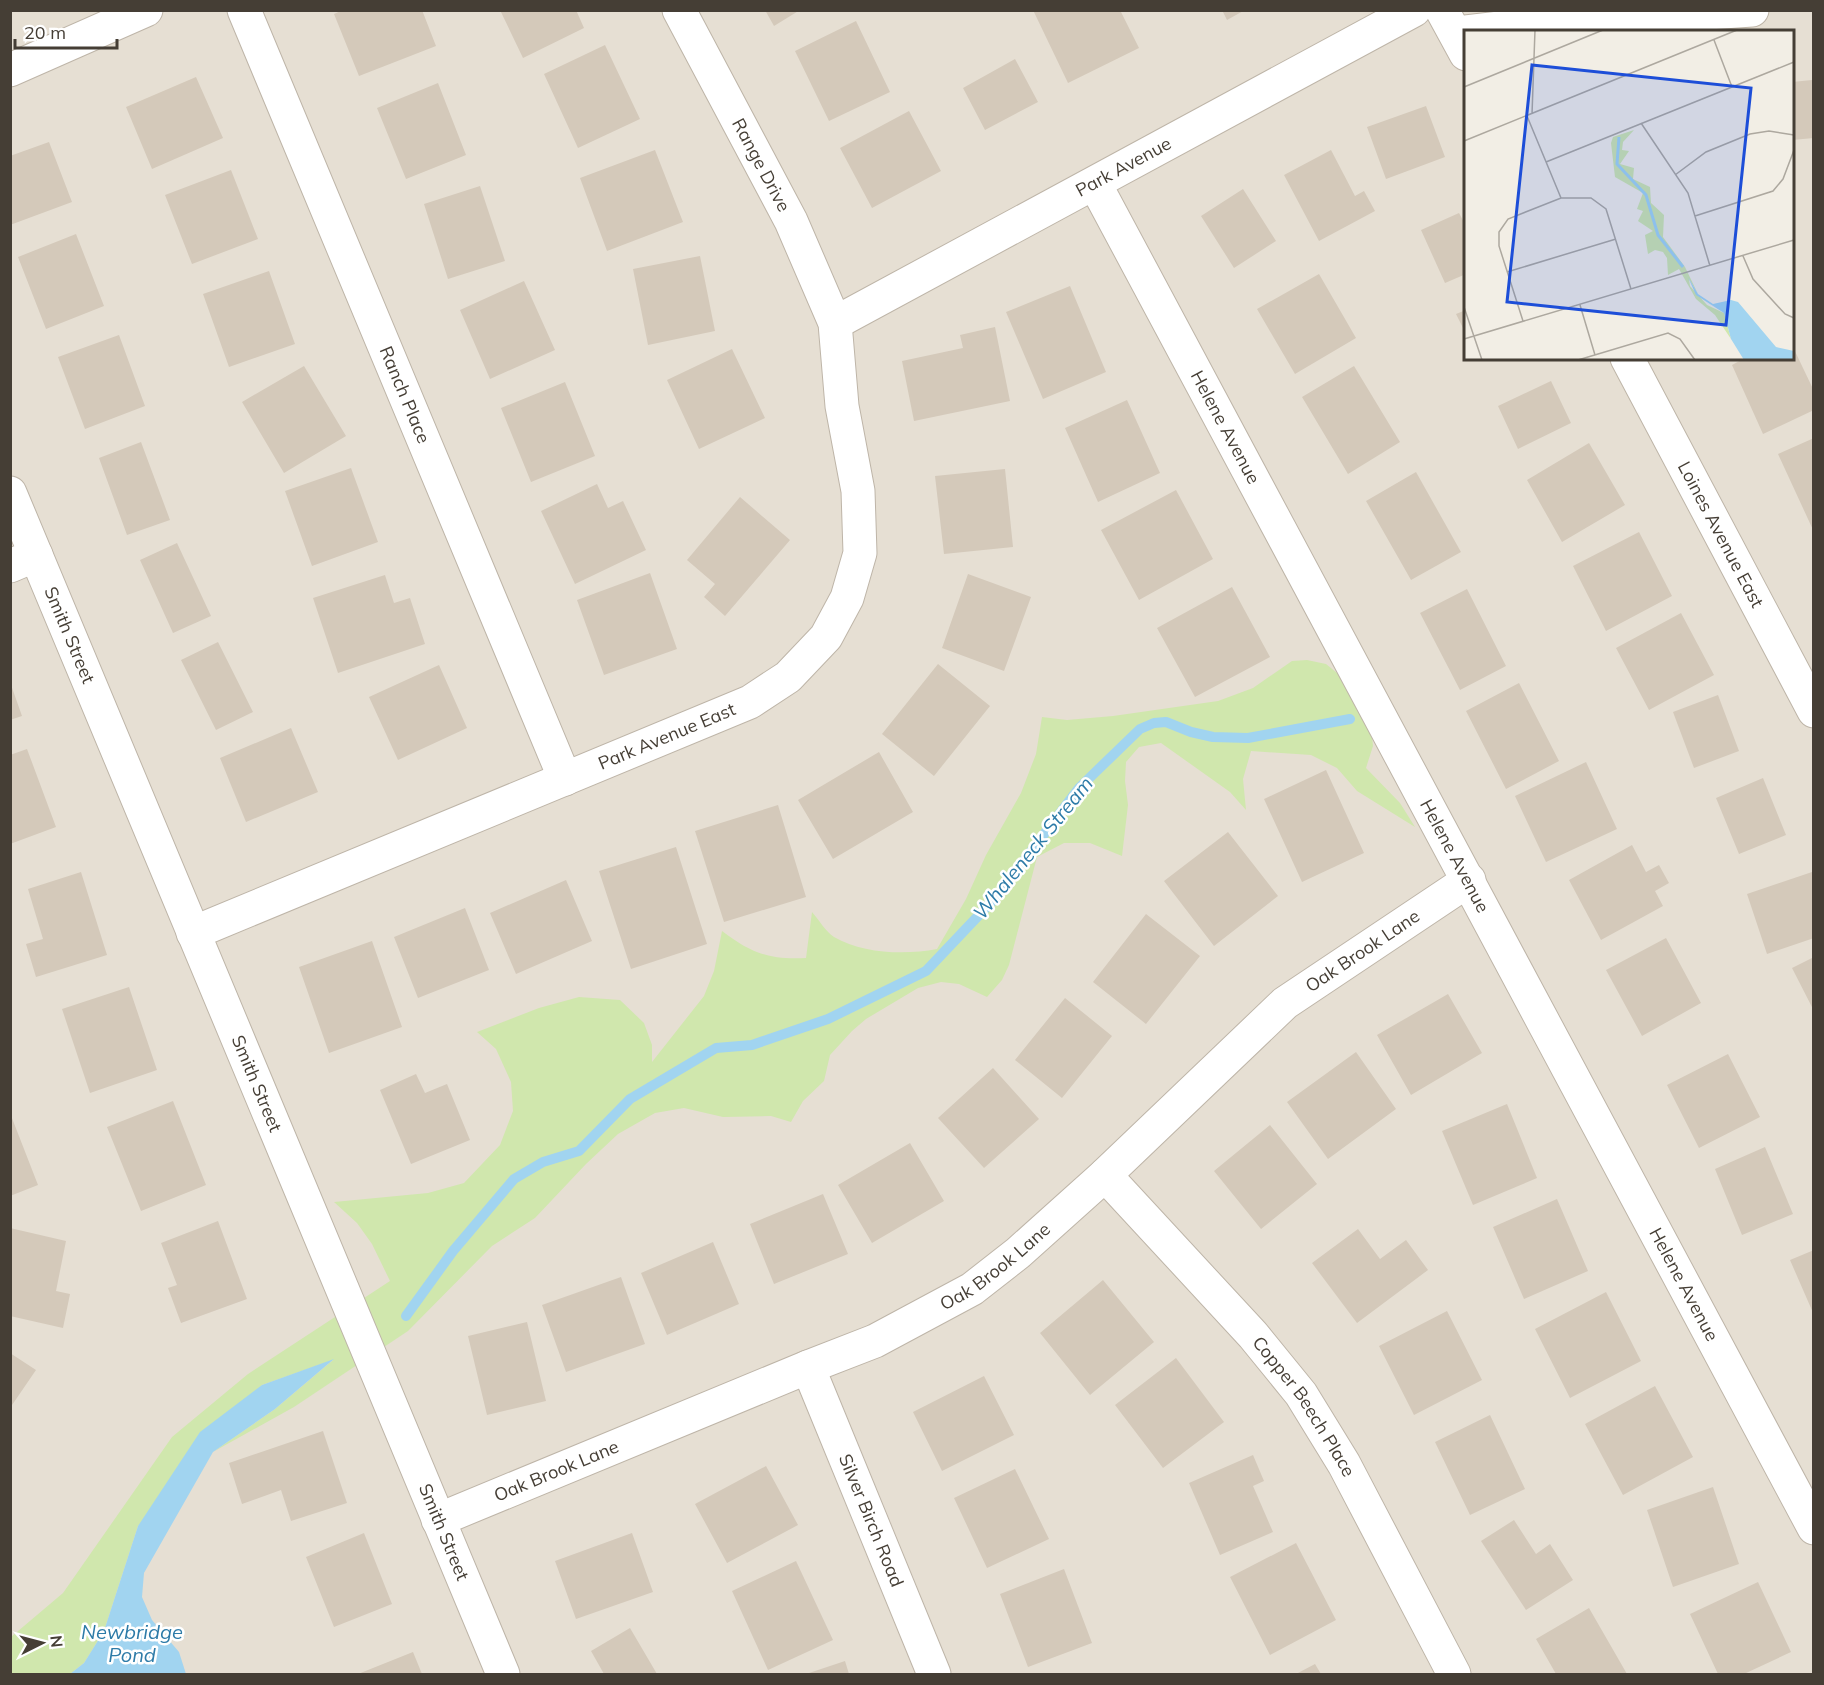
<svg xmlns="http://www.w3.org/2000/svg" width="1824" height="1685" font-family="Mulish,sans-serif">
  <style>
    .residential { fill: #e6dfd3; fill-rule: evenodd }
    .green { fill: #d0e7ad }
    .water { fill: #a1d4f0 }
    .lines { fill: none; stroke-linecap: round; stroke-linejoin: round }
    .stream { stroke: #a1d4f0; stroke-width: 10 }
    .building { fill: #d4c9ba }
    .minor-casing { stroke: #beb5a8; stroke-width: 35 }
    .tertiary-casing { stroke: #beb5a8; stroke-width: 35 }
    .minor { stroke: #fff; stroke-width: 33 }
    .tertiary { stroke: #fff; stroke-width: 33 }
    .labels { text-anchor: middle; stroke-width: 5; stroke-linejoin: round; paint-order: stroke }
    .street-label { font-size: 18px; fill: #453e35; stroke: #fff }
    .water-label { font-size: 20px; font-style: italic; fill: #2d7ba8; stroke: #fff }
    .inset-river { fill: none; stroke: #a1d4f0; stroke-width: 3 }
    .inset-road { fill: none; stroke: #ada89f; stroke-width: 1.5 }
    .view { fill: #1d4ed8; fill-opacity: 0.15; stroke: #1d4ed8; stroke-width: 3 }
    .inset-edge { fill: none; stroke: #453e35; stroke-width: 3 }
  </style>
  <rect width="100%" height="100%" fill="#f2eee5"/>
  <path class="residential" d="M11,11H1813V1674H11ZM1466,32H1792V358H1466Z"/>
  <path class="green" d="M1307,660L1326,664L1342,677L1371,727L1373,746L1366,768L1400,803L1415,827L1357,791L1337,768L1311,755L1251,751L1243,779L1246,810L1230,792L1161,743L1139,747L1126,762L1125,781L1128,805L1122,856L1090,843H1064L1037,857L1009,965L1002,980L987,997L959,984L941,982L918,988L866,1019L852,1031L830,1055L824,1081L803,1101L791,1122L771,1116L723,1117L684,1108L655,1113L618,1134L586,1164L535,1218L492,1246L408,1331L294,1407L213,1452L275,1409L333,1360L262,1385L138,1526L104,1631L84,1663L70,1674H11V1637L63,1593L172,1437L248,1374L390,1281L372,1244L357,1223L334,1202L428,1193L464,1183L500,1145L513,1111L511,1082L496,1049L477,1032L539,1008L579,997L620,1000L644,1023L652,1045V1062L704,996L714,971L722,931C751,953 769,960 806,958L812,912C819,920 826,932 834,937C863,954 906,955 937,949L966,899L986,855L1021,793L1036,754L1042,717L1067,720L1113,716L1218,701L1253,688L1292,661Z"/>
  <path class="water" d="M334,1359L275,1409L213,1452L144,1573L142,1597L152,1620L179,1652L186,1674H70L84,1663L104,1631L138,1526L200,1432L262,1385Z"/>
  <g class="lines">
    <path class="stream" d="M406,1316L453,1251L514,1179L543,1162L579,1151L630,1099L716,1048L752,1045L828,1019L926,971L998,895L1079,788L1140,729L1154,723L1166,722L1191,732L1213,737L1248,738L1350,719"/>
  </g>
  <path class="building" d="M343,10H422L436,46L359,76L334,14Z
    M500,10H576L584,28L523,58Z
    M765,10H800L774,26Z
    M1033,10H1120L1139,48L1068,83Z
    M1222,10H1245L1227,20Z
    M856,21L890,92L829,121L795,51Z
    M605,45L640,119L578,148L544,74Z
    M1015,59L1038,102L985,130L963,88Z
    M196,77L223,138L152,169L126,107Z
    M1812,80L1814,138L1792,140V82Z
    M438,83L466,155L406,179L377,108Z
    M1426,106L1445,157L1386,179L1367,127Z
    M909,111L941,171L872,208L840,148Z
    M49,142L72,202L10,225V156Z
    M655,150L683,222L607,251L580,178Z
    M1331,150L1355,196L1364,191L1375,211L1319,241L1284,175Z
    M231,170L258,239L192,264L165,195Z
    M480,186L505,261L448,279L424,204Z
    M1243,189L1276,241L1234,268L1201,216Z
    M1459,213L1466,226V274L1445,283L1421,230Z
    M76,234L104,306L46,329L18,257Z
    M700,256L715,331L648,345L633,269Z
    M269,271L295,344L229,367L203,294Z
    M1319,274L1356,338L1295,374L1257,309Z
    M524,281L555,350L490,379L460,310Z
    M1070,286L1106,372L1043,399L1006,312Z
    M1466,310V334L1456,314Z
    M995,327L1010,401L914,421L902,361L963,348L960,335Z
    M119,335L145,406L85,429L58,357Z
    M1792,345L1814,391V410L1763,434L1732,365L1745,358H1792Z
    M732,349L765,418L699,449L667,380Z
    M304,366L346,436L284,473L242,402Z
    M1354,366L1400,442L1348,474L1302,397Z
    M1551,381L1571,423L1518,449L1498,406Z
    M565,382L595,456L531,482L501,408Z
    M1127,400L1160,473L1098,502L1065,428Z
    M1814,438V532L1778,454Z
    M141,442L170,520L127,535L99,458Z
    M1589,443L1625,505L1562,542L1527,480Z
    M351,468L378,542L312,566L285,491Z
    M1005,469L1013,547L944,554L935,476Z
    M1416,472L1461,552L1411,580L1366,501Z
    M597,484L608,508L623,501L646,550L575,584L541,511Z
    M1176,490L1213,559L1139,600L1101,530Z
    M740,497L790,540L725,616L704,597L715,584L687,560Z
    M1639,532L1672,596L1606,631L1573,566Z
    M177,543L211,616L173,633L140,560Z
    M650,573L677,649L604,675L577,600Z
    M968,574L1031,597L1004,671L942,648Z
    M385,575L394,603L410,598L425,644L338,673L313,598Z
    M1232,587L1270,657L1195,697L1157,628Z
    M1467,589L1506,666L1460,690L1420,613Z
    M1681,613L1714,675L1649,710L1616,648Z
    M218,642L253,712L216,730L181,660Z
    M938,664L990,706L934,776L882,734Z
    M439,665L467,728L398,760L369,697Z
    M10,682L22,716L10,720Z
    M1519,683L1559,761L1506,789L1466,711Z
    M1718,695L1739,751L1694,768L1673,712Z
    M291,728L318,792L246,822L220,758Z
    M27,749L56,827L10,844V755Z
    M879,752L913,812L833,859L798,800Z
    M1586,762L1617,829L1546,862L1515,796Z
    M1326,770L1364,853L1302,882L1264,799Z
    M1763,778L1786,835L1739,854L1716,798Z
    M778,805L806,897L724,922L695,831Z
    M1228,832L1278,896L1214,946L1164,881Z
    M1632,845L1646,872L1659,865L1669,883L1655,891L1663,906L1601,940L1569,880Z
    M676,847L707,944L631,969L599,871Z
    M81,872L107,955L36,977L26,944L43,939L28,889Z
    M1812,872L1814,877V938L1767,954L1747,894Z
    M566,880L592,941L516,974L490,913Z
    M465,908L489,970L418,998L394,937Z
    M1146,914L1200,956L1146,1024L1093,982Z
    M1666,938L1701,1003L1642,1036L1606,970Z
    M372,941L402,1027L329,1053L299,967Z
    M1814,957V1011L1792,968Z
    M129,987L157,1070L90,1093L62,1009Z
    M1448,994L1482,1053L1411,1095L1377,1035Z
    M1065,998L1112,1036L1062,1098L1015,1060Z
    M1356,1052L1396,1109L1328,1159L1287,1102Z
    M1728,1054L1760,1117L1699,1148L1667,1085Z
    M993,1068L1039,1119L984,1168L938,1118Z
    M416,1074L425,1093L447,1084L470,1140L411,1164L380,1090Z
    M173,1101L206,1185L141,1211L107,1127Z
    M1507,1104L1537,1178L1473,1205L1442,1131Z
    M10,1113L38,1185L10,1196Z
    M1270,1125L1317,1184L1261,1229L1214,1171Z
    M910,1143L944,1201L872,1243L838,1185Z
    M1765,1147L1793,1214L1742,1235L1715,1169Z
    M823,1194L848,1254L774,1284L750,1224Z
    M1557,1199L1588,1271L1524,1299L1493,1227Z
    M218,1221L247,1299L181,1323L168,1288L177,1285L161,1243Z
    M10,1228L66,1241L56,1291L70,1294L63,1328L10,1316Z
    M1358,1229L1380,1259L1406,1240L1428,1270L1357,1323L1312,1263Z
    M713,1242L739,1304L667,1335L641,1273Z
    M1814,1250V1315L1790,1260Z
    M621,1277L645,1344L566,1372L542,1305Z
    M1103,1280L1154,1342L1090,1395L1040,1333Z
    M1606,1292L1641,1361L1570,1398L1535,1329Z
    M1447,1311L1482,1380L1414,1415L1379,1346Z
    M527,1322L546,1401L487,1415L468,1336Z
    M10,1353L36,1370L10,1408Z
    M1176,1358L1224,1422L1163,1468L1115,1405Z
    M984,1376L1014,1435L942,1471L913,1412Z
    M1655,1386L1693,1457L1623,1495L1585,1424Z
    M1490,1415L1525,1489L1470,1515L1435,1442Z
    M323,1431L347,1503L291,1521L281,1490L242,1504L229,1463Z
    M1253,1455L1264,1481L1253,1486L1273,1532L1220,1555L1189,1483Z
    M766,1466L798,1525L727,1563L695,1504Z
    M1015,1469L1049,1539L987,1568L954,1498Z
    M1713,1487L1739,1564L1673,1587L1647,1510Z
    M1514,1520L1536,1554L1550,1544L1573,1580L1526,1610L1481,1541Z
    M364,1533L392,1604L334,1627L306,1557Z
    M632,1533L653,1592L576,1619L555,1561Z
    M1296,1543L1336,1620L1270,1655L1230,1577Z
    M796,1561L833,1640L768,1670L732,1591Z
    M1064,1569L1092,1643L1028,1667L1000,1594Z
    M1758,1582L1791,1652L1744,1674H1718L1690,1614Z
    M1589,1608L1627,1674H1556L1536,1639Z
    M630,1628L657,1674H604L591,1651Z
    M413,1652L422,1674H358Z
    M845,1661L849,1674H806Z
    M1315,1664L1321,1674H1296Z"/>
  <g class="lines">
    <g class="minor-casing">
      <g id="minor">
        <path id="s1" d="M244,10L565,779"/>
        <path d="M1442,10L1466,54"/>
        <path d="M1466,32L1517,26L1752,10"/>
        <path d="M10,70L146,10"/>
        <path id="s2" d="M1095,184L1814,1528"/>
        <path id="s3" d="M835,323L1414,10"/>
        <path id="s4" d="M1627,358L1814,711"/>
        <path d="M10,566L36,555"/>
        <path id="s5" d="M193,933L750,702L788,677L826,637L847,598L860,553L858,491L842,406L835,323L791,221L679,10"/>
        <path id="s6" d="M1105,1175L1253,1335L1301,1394L1344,1464L1454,1674"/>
        <path id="s7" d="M808,1367L934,1674"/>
        <path id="s8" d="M438,1520L808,1367L875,1341L972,1289L1018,1253L1105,1175L1285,1003L1469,880"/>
      </g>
    </g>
    <g class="tertiary-casing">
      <g id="tertiary">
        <path id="s9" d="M10,493L503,1674"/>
      </g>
    </g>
    <use href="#minor" class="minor"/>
    <use href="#tertiary" class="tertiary"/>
  </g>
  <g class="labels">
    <g class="street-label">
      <text transform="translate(761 165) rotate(62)" y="6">Range Drive</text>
      <text dy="6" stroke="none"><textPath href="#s3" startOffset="328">Park Avenue</textPath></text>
      <text dy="6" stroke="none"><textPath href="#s1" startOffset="417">Ranch Place</textPath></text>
      <text dy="6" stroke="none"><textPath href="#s2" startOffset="276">Helene Avenue</textPath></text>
      <text dy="6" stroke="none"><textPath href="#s4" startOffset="200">Loines Avenue East</textPath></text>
      <text dy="6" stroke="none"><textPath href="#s9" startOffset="154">Smith Street</textPath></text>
      <text dy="6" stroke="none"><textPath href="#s5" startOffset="513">Park Avenue East</textPath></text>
      <text dy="6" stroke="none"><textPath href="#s2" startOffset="762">Helene Avenue</textPath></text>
      <text dy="6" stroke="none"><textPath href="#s8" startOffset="1100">Oak Brook Lane</textPath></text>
      <text dy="6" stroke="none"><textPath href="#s9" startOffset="640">Smith Street</textPath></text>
      <text dy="6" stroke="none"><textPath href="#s8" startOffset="614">Oak Brook Lane</textPath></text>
      <text dy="6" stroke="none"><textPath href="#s2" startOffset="1248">Helene Avenue</textPath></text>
      <text dy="6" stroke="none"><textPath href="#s6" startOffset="306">Copper Beech Place</textPath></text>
      <text dy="6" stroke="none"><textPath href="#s8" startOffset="128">Oak Brook Lane</textPath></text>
      <text dy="6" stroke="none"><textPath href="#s7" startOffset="166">Silver Birch Road</textPath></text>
      <text dy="6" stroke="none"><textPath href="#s9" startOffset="1126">Smith Street</textPath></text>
    </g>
    <g class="water-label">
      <text transform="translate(1033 848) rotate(-51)" y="7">Whaleneck Stream</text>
      <text x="132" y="1639">Newbridge<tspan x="132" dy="23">Pond</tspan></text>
    </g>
  </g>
  <g transform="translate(1464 30)">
    <rect width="330" height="330" fill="#f2eee5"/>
    <path d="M170,100L159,112L158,120L165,121L156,134L170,138L169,149L186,157L187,173L200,185L199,207L221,237L234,264L225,249L226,256L243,275L260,283L267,309L251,285L232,269L215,239L204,245L203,228L199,222L191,220L184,224L181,205L189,201L174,191L179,181L173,179L179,163L151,147L147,113L149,107Z" fill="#d0e7ad"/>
    <path d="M224,247L234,264L249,274L267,270L274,272L312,317L330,321V330H280L267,309L260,283L232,265Z" fill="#a1d4f0"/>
    <path class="inset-river" d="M155,107L153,134L182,165L194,205L219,237"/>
    <path class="inset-road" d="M250,10L268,57M0,57L139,0M68,84L71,0M63,86L97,168M177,93L224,163L246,236M0,111L273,0M82,132L330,32M211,145L242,122L286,104L305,101L330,105M231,186L309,161L319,149L330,120M279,226L289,249L321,284L330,288M43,242L152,209M116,275L131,325M0,277L18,330M59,291L35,216V202L44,189L97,168H127L142,179L167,259M0,309L330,210M114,330L204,303L216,309L231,330"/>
    <path class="view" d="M68,35L287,58L262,295L43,272Z"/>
    <rect width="330" height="330" class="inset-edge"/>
  </g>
  <rect width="1824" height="1685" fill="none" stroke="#453e35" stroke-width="24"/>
  <g transform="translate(42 1643) rotate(84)" stroke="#ffffff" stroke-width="4.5" paint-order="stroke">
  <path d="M0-4.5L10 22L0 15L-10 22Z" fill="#453e35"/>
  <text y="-9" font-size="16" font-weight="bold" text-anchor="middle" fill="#453e35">N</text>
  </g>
  <path d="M15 39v9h102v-9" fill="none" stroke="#453e35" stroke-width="3"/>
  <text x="24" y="39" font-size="18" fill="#453e35" stroke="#ffffff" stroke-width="4.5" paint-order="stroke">20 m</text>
</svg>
